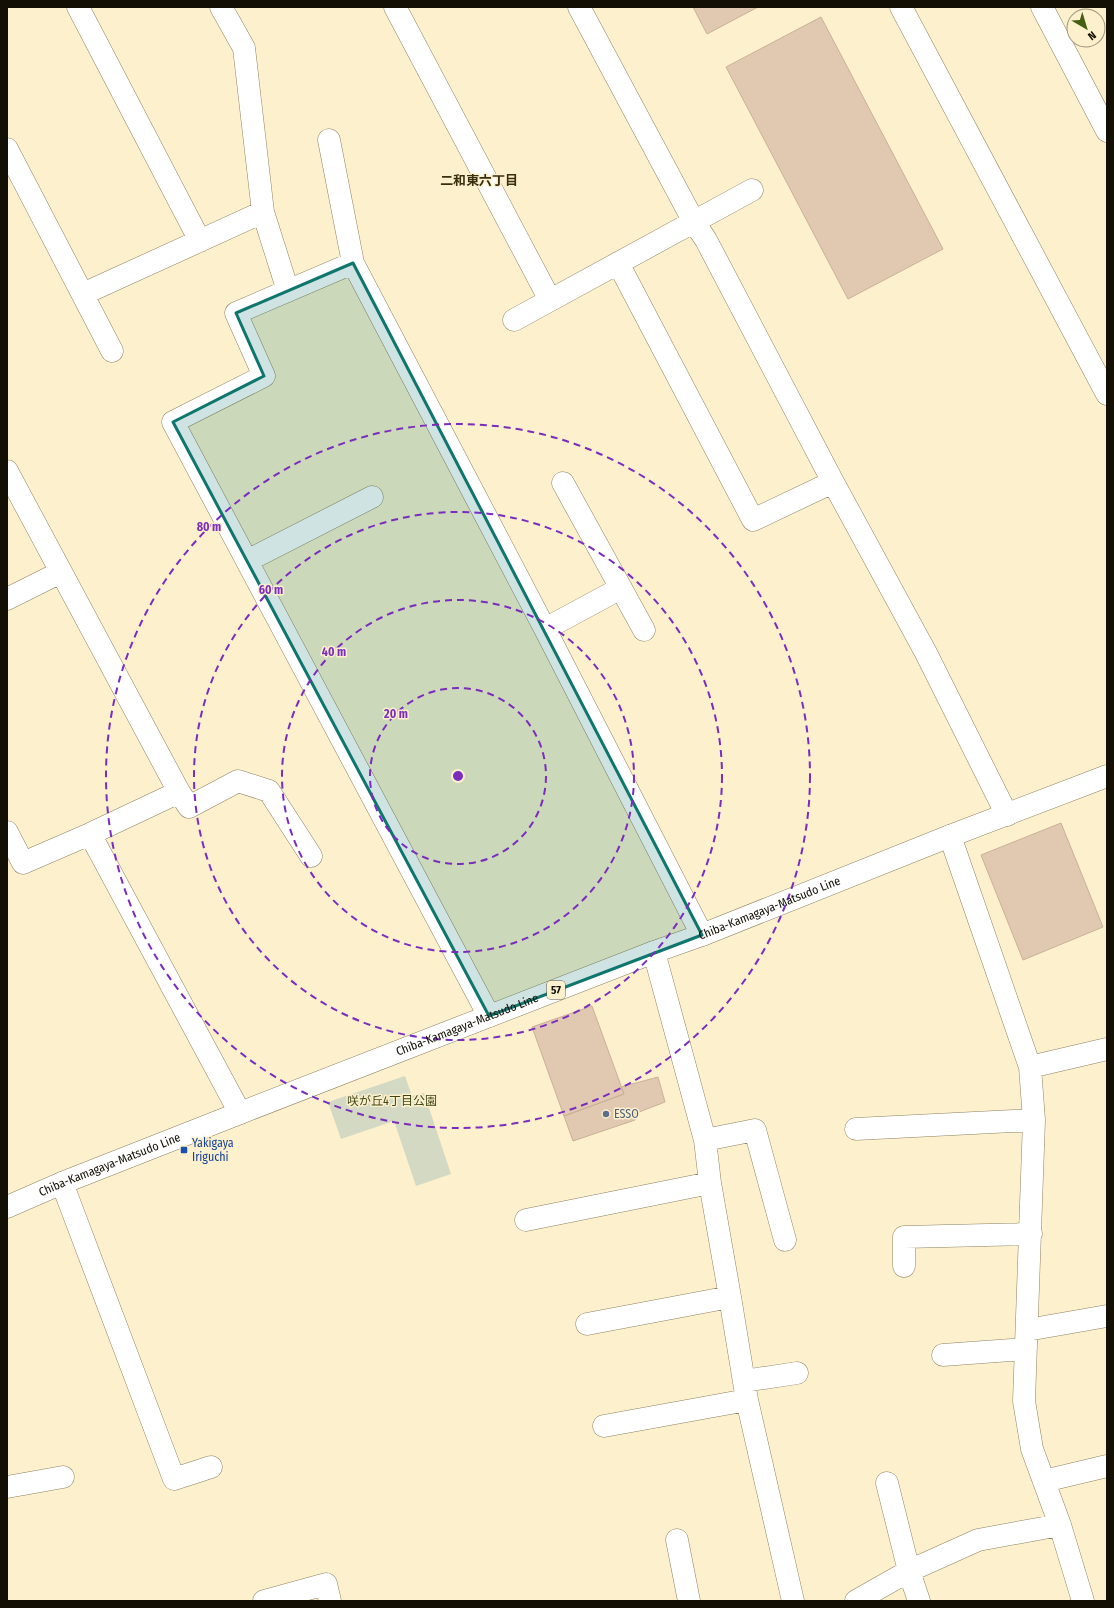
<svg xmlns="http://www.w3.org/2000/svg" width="1114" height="1608" font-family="'Fira Sans Condensed','Noto Sans JP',sans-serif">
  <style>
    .green { fill: #d4d9c3 }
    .building { fill: #e0c8b1; stroke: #cbb097 }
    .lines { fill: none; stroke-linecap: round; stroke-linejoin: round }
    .minor-casing { stroke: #8d8263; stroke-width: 23 }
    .major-casing { stroke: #8d8263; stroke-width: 23 }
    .minor { stroke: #fff; stroke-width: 22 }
    .major { stroke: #fff; stroke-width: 22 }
    .marked { fill: #0f766e; fill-opacity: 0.2; stroke: #0f766e; stroke-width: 3; stroke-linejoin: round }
    .ring { fill: none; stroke: #7b2cbf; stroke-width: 2; stroke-dasharray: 7 5 }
    .service-dot { fill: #5c6f8a; stroke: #fcf0cd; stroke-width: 1.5 }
    .transit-dot { fill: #1a4fb4; stroke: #fcf0cd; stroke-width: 1.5 }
    .labels { text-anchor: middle; stroke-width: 3; stroke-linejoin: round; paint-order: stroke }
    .shield { fill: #fcf0cd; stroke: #595240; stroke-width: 1 }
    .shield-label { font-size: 11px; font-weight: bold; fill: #130f04 }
    .street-label { font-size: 12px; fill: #130f04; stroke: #fcf0cd }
    .park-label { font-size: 12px; fill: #3e4513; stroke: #fcf0cd }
    .service-label { font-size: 12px; fill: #4e5e75; stroke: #fcf0cd; text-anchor: start }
    .transit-label { font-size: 12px; fill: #164399; stroke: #fcf0cd; text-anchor: start }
    .neighbourhood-label { font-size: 13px; font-weight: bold; fill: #382e10; stroke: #fcf0cd }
    .centre { fill: #7b2cbf; stroke: #fcf0cd; stroke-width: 2 }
    .ring-label { font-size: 12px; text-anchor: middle; font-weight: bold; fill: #7b2cbf; stroke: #fcf0cd; stroke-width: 3; stroke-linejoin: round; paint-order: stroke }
  </style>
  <rect width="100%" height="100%" fill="#fcf0cd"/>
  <path class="green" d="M405,1076L412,1096L424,1093L451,1174L416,1186L394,1121L341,1139L328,1102Z"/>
  <path class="building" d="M693,7H758L707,34Z
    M821,17L943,249L848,299L726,67Z
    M1061,823L1103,927L1023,960L981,855Z
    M592,1006L624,1094L564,1116L532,1027Z
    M658,1077L665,1102L634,1114L635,1120L573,1141L564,1116L624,1094L621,1087Z"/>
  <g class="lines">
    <g class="minor-casing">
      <path id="minor" d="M78,7L200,241
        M221,7L244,48L263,212L288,291
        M395,7L550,300
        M579,7L694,222L706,240L833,482L926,653L1007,815
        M901,7L1107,394
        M1042,7L1107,131
        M329,140L353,263
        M7,149L112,351
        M618,263L753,520L833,482
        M83,294L263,212
        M514,320L752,190
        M7,471L179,792L90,834L23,863L7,832
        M563,483L644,630
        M247,561L372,497
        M7,599L61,572
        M545,629L621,588
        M179,792L189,807L238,781L269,791L311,856
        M90,834L240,1113
        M950,836L1030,1067L1034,1120L1024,1401L1032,1449L1060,1525L1083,1601
        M654,952L705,1140L710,1183L730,1297L747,1400L793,1601
        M489,1016L173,422L264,376L236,313L353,263L545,629L702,935
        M1030,1067L1107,1049
        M856,1129L1034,1120
        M705,1140L755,1130L785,1240
        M62,1183L174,1479L211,1467
        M526,1220L710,1183
        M904,1266V1237L1031,1234
        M587,1324L730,1297
        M1027,1330L1107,1316
        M943,1355L1026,1349
        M744,1381L797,1373
        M604,1426L747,1400
        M1044,1481L1107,1466
        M887,1483L909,1571L919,1601
        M7,1487L63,1477
        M677,1540L689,1601
        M264,1601L326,1584L330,1601
        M856,1601L909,1571L978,1540L1060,1525"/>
    </g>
    <g class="major-casing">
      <g id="major">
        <path id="s1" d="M7,1207L62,1183L240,1113L654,952L702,935L950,836L1107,776"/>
      </g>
    </g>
    <use href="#minor" class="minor"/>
    <use href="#major" class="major"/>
  </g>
  <path class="marked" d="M353,263L702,935L489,1016L173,422L264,376L236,313Z"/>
  <g class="ring">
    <circle cx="458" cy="776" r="88"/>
    <circle cx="458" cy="776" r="176"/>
    <circle cx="458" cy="776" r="264"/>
    <circle cx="458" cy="776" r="352"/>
  </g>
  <circle class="service-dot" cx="606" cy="1114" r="4"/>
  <rect class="transit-dot" x="180" y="1146" width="8" height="8" rx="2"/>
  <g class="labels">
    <rect class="shield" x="547" y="981" width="18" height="18" rx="3"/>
    <g class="shield-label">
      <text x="556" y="994">57</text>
    </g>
    <g class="street-label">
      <text dy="4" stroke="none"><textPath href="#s1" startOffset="819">Chiba-Kamagaya-Matsudo Line</textPath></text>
      <text dy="4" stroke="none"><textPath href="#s1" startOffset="495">Chiba-Kamagaya-Matsudo Line</textPath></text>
      <text dy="4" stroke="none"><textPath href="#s1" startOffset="111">Chiba-Kamagaya-Matsudo Line</textPath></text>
    </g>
    <g class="park-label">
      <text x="392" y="1105">咲が丘4丁目公園</text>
    </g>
    <g class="service-label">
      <text x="614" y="1118">ESSO</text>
    </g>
    <g class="transit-label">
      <text x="192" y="1147">Yakigaya<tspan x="192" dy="14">Iriguchi</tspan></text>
    </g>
    <g class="neighbourhood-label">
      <text x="479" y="185">二和東六丁目</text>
    </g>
  </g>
  <circle cx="458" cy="776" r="6" class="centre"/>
  <g class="ring-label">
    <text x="209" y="531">80 m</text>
    <text x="271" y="594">60 m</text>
    <text x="334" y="656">40 m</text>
    <text x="396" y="718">20 m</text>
  </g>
  <rect width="1114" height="1608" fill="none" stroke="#130f04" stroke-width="16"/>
  <g transform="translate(1086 28) rotate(142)"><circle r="19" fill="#fcf0cd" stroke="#9f967d"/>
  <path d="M0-3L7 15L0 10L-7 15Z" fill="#436012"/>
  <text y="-6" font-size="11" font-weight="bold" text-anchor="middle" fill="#130f04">N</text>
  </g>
</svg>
